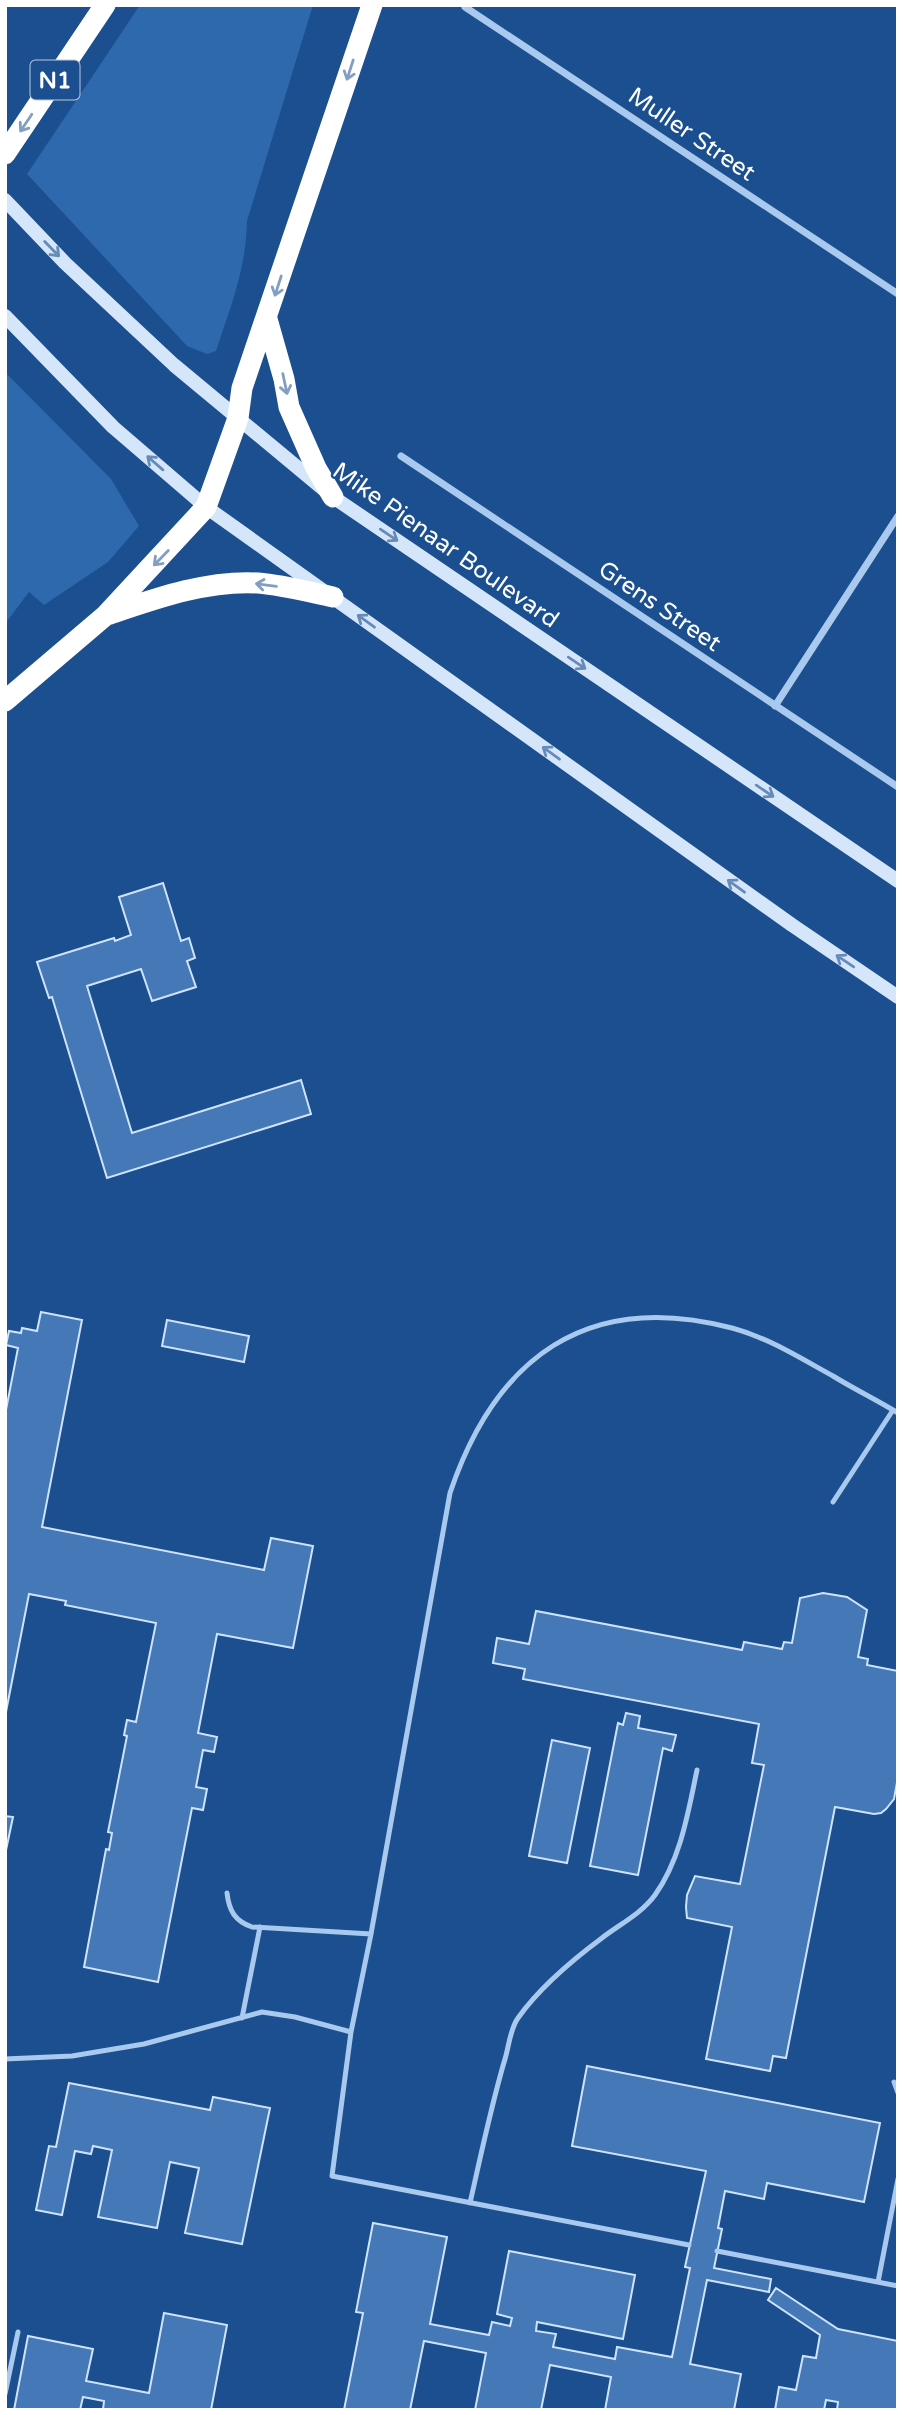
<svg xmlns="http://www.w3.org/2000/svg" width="903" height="2415" font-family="'Varela Round',sans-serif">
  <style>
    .green { fill: #2e69ad }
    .building { fill: #4478b7; stroke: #cfe3fa; stroke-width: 2 }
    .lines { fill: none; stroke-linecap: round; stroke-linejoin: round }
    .lane { stroke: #a9c9ee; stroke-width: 5 }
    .street { stroke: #a9c9ee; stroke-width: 7 }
    .secondary { stroke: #d6e6fa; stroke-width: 14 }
    .highway { stroke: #fff; stroke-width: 21 }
    .oneway { stroke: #829ec1 }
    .oneway2 { stroke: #668bba }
    .labels { text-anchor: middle; stroke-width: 5; stroke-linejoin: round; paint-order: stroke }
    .shield { fill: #1b4f8f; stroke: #bbcadd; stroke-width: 2 }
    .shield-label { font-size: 23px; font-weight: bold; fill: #fff }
    .street-label { font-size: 24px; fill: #fff; stroke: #1b4f8f }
  </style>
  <rect width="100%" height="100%" fill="#1b4f8f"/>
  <path class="green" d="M140,5H313L247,221C246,270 231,305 216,351L207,354L187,346L27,174Z
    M5,372L111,479L139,526L108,562L44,605L29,592L5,624Z"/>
  <path class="building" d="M163,883L181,941L189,938L195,958L187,961L196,987L152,1001L141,969L87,986L132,1133L301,1080L311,1114L107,1178L52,997L49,998L37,962L114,938L115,941L131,935L119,897Z
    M41,1312L82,1320L42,1527L264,1570L271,1538L313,1546L293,1648L217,1634L198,1733L217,1737L214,1752L203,1750L196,1787L207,1789L203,1810L192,1808L158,1982L84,1967L106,1849L109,1850L112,1833L108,1832L127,1736L124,1735L127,1720L136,1722L156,1623L65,1605L66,1601L29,1594L5,1717V1415L18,1348L6,1345L9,1331L21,1333L22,1328L37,1331Z
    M167,1320L249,1336L244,1362L162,1346Z
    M823,1593L847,1597L867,1610L858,1657L868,1659L867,1665L898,1671V1777L894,1799L886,1809L881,1813L874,1814L835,1807L786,2058L773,2056L770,2071L706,2059L732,1927L687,1918L686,1907L687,1895L695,1876L740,1884L764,1765L752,1763L759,1724L523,1679L525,1669L493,1663L497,1638L529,1644L536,1611L742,1650L744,1642L782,1649L784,1642L792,1643L800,1598Z
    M626,1713L640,1716L638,1728L676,1735L672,1751L663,1748L638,1875L590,1866L618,1723L623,1725Z
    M552,1740L590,1748L567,1863L529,1856Z
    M5,1816L13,1817L5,1855Z
    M587,2066L880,2123L864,2202L767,2183L764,2199L725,2191L718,2228L722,2229L714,2268L771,2279L769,2292L707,2280L690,2364L741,2374L734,2410H605L611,2377L550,2365L541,2410H475L486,2353L424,2341L410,2410H344L363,2313L356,2312L373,2223L447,2237L430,2324L489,2335L492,2322L510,2326L512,2318L497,2314L509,2251L635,2275L623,2339L537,2322L536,2331L556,2334L553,2347L615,2359L617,2347L672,2357L690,2268L685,2267L706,2171L572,2146Z
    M69,2083L210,2110L213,2097L270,2108L242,2244L185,2233L199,2168L170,2162L157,2228L98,2217L112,2150L93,2146L91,2154L75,2151L62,2215L36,2210L49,2146L56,2147Z
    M776,2288L838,2329L898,2341V2410H837L838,2402L826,2400L824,2410H775L779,2387L796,2390L803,2356L816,2358L820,2335L768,2300Z
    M164,2313L227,2325L211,2410H103L104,2401L83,2397L80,2410H14L28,2336L93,2349L86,2381L149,2393Z"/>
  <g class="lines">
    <path class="lane" d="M833,1502L893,1410
      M227,1893C229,1911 235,1921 252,1927L371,1934
      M242,2018L260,1927
      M5,2059L72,2056L144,2044L262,2012L295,2017L351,2032
      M894,2082L898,2093
      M470,2203C481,2155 491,2106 505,2059C509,2046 510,2029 518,2018C540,1987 571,1961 602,1938C620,1924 641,1914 655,1895C681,1858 688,1813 697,1770
      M689,2245L332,2176L351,2032L371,1934L450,1493C496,1357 587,1290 732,1328C769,1338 800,1358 833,1376C854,1389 877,1400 898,1413
      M717,2251L898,2286
      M878,2282L898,2179
      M5,2394L18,2332"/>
    <path class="street" d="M465,7L898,294
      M401,456L898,787
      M775,706L898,516"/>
    <path class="secondary" d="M5,200L65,263L174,365L333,497L898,881
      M5,316L113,427L206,507L792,925L898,997"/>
    <path class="highway" d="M5,154L105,5
      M267,319L284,379L289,407L316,468L333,497
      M110,614C157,598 208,580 258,583C283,585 309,592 333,597
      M5,701L106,615L206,507L238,418L242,388L372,5"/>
  </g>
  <defs><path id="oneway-shaft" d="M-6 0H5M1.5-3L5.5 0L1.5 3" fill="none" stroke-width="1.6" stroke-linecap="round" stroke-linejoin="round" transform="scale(1.75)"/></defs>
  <g class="oneway">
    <use href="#oneway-shaft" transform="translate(350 70) rotate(108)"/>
    <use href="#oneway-shaft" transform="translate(26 123) rotate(124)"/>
    <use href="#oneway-shaft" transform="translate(278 286) rotate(108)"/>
    <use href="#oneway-shaft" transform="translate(285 384) rotate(78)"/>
    <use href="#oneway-shaft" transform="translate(161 558) rotate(134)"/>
    <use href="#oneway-shaft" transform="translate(266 585) rotate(-173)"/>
  </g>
  <g class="oneway2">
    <use href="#oneway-shaft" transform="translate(52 249) rotate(46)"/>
    <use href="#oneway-shaft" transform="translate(155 463) rotate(-139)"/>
    <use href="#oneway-shaft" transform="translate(389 535) rotate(34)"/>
    <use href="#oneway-shaft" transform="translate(366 621) rotate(-144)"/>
    <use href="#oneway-shaft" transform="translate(577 663) rotate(34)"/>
    <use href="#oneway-shaft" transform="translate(551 753) rotate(-144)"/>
    <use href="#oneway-shaft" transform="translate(765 791) rotate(34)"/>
    <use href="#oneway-shaft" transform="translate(736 886) rotate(-144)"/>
    <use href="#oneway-shaft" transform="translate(845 961) rotate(-146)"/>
  </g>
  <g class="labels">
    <rect class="shield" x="30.5" y="60.5" width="49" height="39" rx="5"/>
    <g class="shield-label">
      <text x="55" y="88">N1</text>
    </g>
    <g class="street-label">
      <text transform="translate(692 134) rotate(34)" y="8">Muller Street</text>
      <text transform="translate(446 545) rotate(35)" y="8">Mike Pienaar Boulevard</text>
      <text transform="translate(660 606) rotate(34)" y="8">Grens Street</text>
    </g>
  </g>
  <rect width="903" height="2415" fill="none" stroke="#ffffff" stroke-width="14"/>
</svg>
